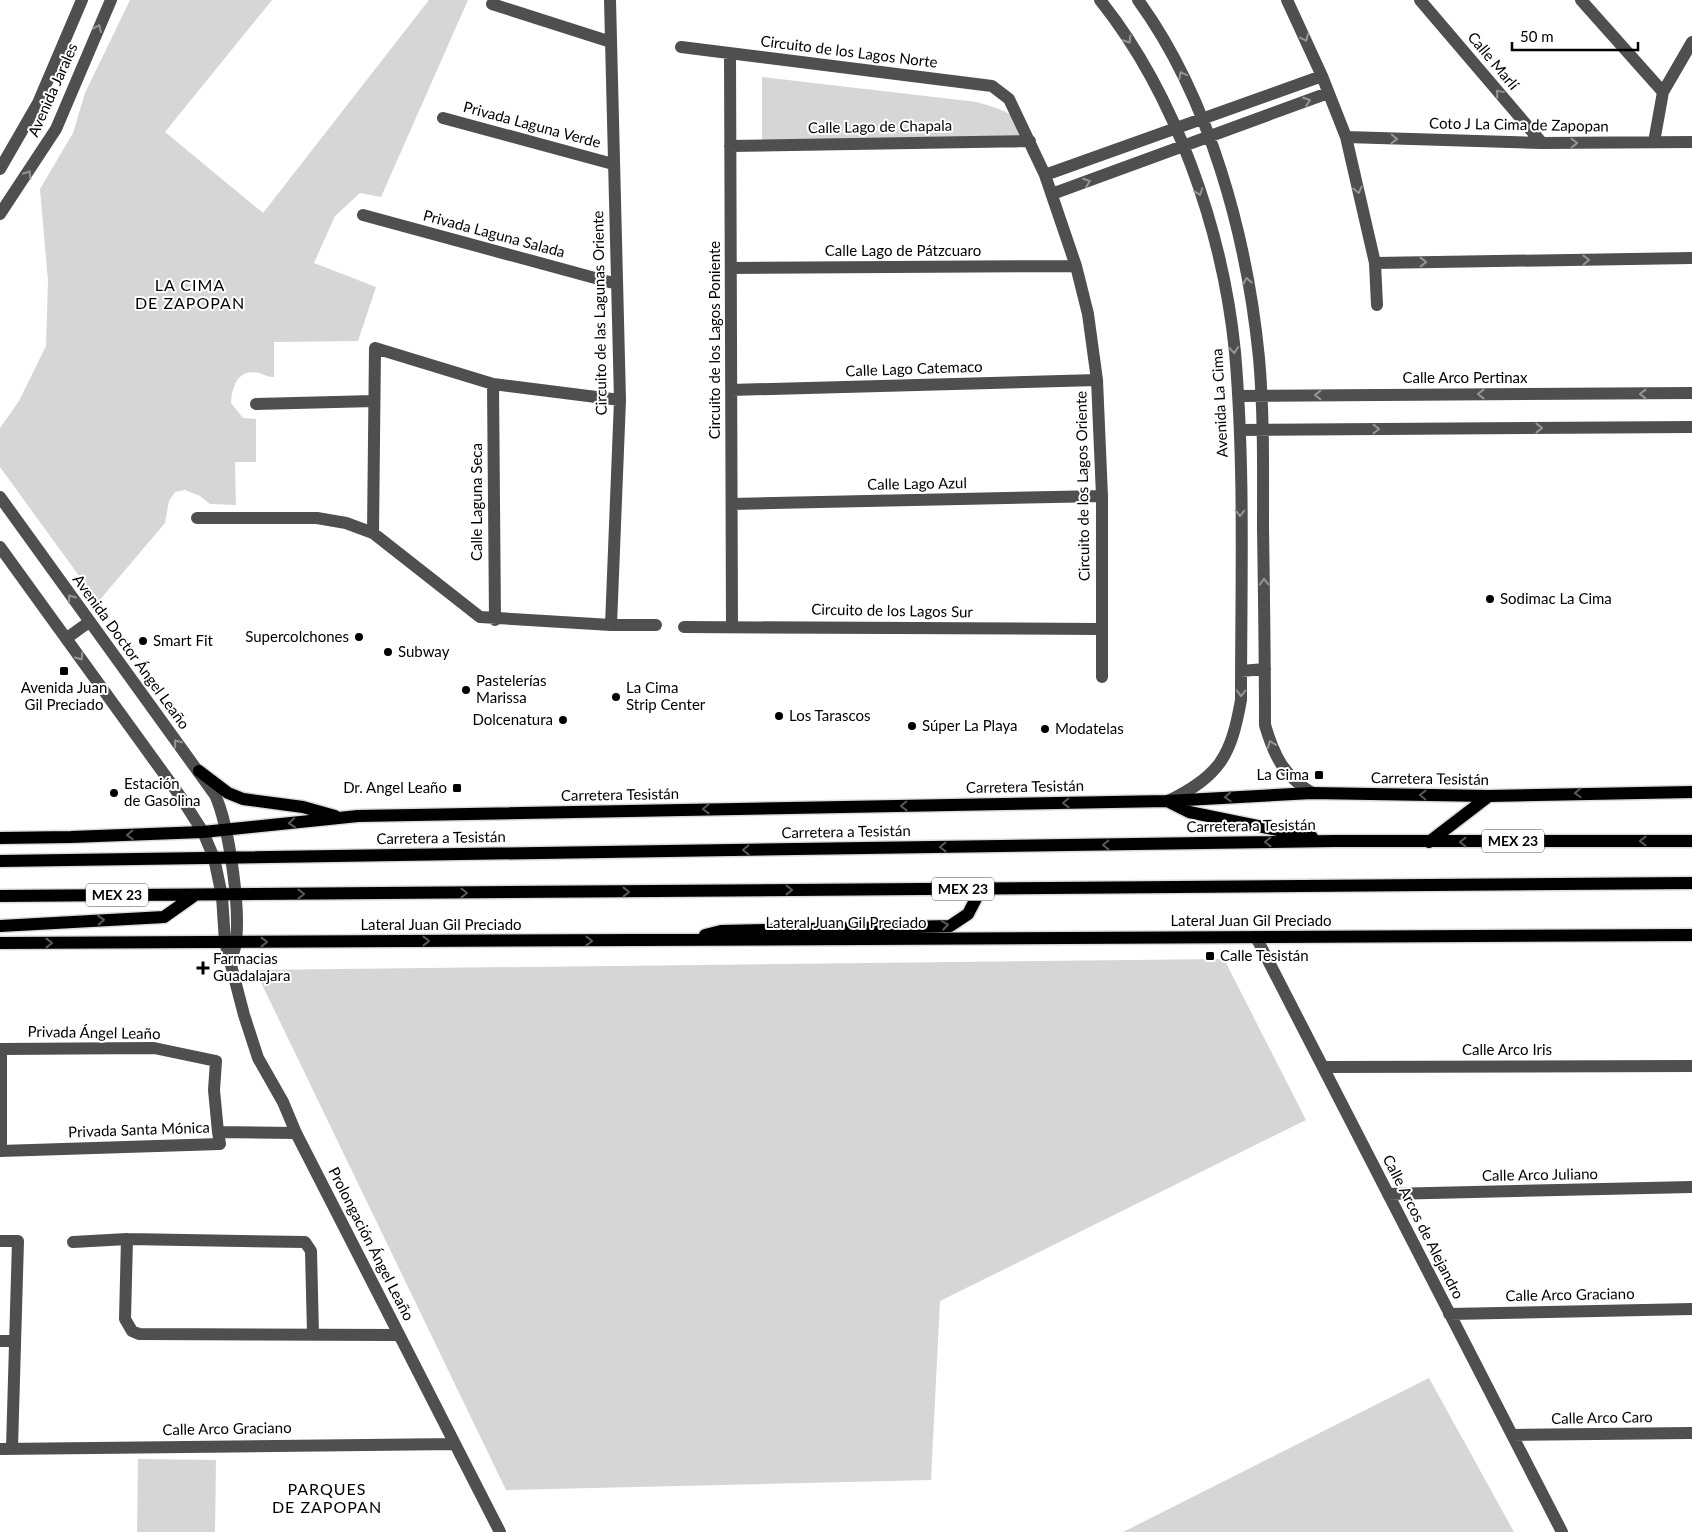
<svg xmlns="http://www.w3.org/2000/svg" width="1692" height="1532" font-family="Lato,sans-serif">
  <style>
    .green { fill: #d6d6d6 }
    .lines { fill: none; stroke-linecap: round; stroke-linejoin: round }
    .major-casing { stroke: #dbdbdb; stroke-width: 15 }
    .minor { stroke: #4f4f4f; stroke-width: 12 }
    .major { stroke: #000; stroke-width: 12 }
    .oneway { stroke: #959595 }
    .oneway2 { stroke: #595959 }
    .poi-dot { fill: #000; stroke: #fff; stroke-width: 2 }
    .labels { text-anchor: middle; stroke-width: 4; stroke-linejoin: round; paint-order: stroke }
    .shield { fill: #fff; stroke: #4c4c4c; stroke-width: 1 }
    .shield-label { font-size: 14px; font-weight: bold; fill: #000 }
    .street-label { font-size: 15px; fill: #000; stroke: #fff }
    .poi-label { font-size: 15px; fill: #000; stroke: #fff; text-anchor: start }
    .neighbourhood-label { font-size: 16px; letter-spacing: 1px; fill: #000; stroke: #fff }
  </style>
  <rect width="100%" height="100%" fill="#fff"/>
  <path class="green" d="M130,0H272L165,132L263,213L429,0H468L381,197L360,193L335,216L314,263L376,287L358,341L274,342V377C268,377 265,375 259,373C238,368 232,386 231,403L243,418L256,419V462H235L236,505L210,504L200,496L185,490L175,492L169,501L165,523L98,602L0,467V428L19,401L46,346L48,281L40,189L73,133L85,93Z
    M762,77L977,102C1007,111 1015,112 1030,141L762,145Z
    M1224,959L1306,1120L940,1301L931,1480L506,1490L255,970Z
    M1429,1378L1514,1532H1123Z
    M138,1459L216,1460L215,1532H137Z"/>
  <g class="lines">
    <g class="major-casing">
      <path id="major" d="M199,771L228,793L243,799L303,807L335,816
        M1167,801L1189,812L1312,837
        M0,838L71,837L203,832L358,816L1167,801L1312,793L1489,796L1692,792
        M1429,842L1489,796
        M0,861L1334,841H1692
        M0,896L1692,883
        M0,926L164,917L195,895
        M705,935L721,931L950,926L968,914L981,889
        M0,943L1692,935"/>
    </g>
    <path class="minor" d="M610,0L620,400L611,625
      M1100,0C1176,95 1223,231 1235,352C1245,467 1241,584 1241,700C1231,756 1220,776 1168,801
      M1138,0C1210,99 1247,237 1259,358C1264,414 1263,471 1263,528C1264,594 1265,659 1265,725C1274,756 1284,776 1312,793
      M1287,0L1322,76L1346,137L1375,263L1377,305
      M1420,0L1542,143
      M1581,0L1663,92
      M492,4L611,42
      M681,47L992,86L1009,99L1045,175L1076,266L1088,314L1097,380L1102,496V677
      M730,54L732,626
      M443,118L613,164
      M1346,137L1542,143L1692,142
      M1654,142L1663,92L1692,42
      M730,146L1030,141
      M0,169L38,103L82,0
      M1045,175L1322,76
      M1052,194L1328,93
      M0,214L56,129L111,0
      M363,215L617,284
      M1375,263L1692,258
      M731,268L1076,266
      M493,384L495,620
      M731,390L1097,380
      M1238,396L1692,393
      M256,404L374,401
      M1240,430L1692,427
      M0,497L215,795C229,824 243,920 234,951
      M732,504L1102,496
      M197,518H317L346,523L373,533L480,617L611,625H656
      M373,533L375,348L493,384L620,400
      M0,547L180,796L203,832L214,858L222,896L225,942L244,1015L258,1058L283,1102L296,1133L500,1532
      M684,627L1100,629
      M67,638L89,622
      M1241,671L1265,669
      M1256,937L1562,1532
      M0,1049L154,1048L216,1061L214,1090L218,1132
      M1323,1067L1692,1066
      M0,1151L220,1144L218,1132L296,1133
      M1,1151V1049
      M1388,1194L1692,1187
      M127,1239L125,1319L132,1331L139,1334L399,1335
      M0,1241H18L12,1448
      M73,1242L127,1239L305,1242L311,1251L313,1334
      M1449,1314L1692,1309
      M0,1341H14
      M1512,1435L1692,1433
      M0,1449L455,1444"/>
    <use href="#major" class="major"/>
  </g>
  <defs><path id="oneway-chevron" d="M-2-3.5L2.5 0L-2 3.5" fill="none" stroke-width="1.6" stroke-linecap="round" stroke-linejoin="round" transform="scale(1.25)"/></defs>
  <g class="oneway">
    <use href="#oneway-chevron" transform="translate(98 28) rotate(-66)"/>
    <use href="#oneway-chevron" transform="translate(1305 38) rotate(65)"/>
    <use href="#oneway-chevron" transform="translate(1128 40) rotate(57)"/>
    <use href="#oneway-chevron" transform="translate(1182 75) rotate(-118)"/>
    <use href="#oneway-chevron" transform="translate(1499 93) rotate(-130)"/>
    <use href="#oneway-chevron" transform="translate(1307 101) rotate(-20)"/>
    <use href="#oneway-chevron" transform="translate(1394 139) rotate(2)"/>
    <use href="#oneway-chevron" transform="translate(1574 143) rotate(-1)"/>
    <use href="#oneway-chevron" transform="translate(28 174) rotate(-57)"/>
    <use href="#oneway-chevron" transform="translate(1087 182) rotate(-20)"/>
    <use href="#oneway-chevron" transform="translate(1358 190) rotate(77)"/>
    <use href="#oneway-chevron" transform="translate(1199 192) rotate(71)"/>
    <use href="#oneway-chevron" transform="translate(1586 260) rotate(-1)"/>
    <use href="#oneway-chevron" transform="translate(1423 262) rotate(-1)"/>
    <use href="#oneway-chevron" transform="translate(1247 281) rotate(-101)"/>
    <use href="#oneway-chevron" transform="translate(1234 350) rotate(84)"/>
    <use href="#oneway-chevron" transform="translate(1481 394) rotate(180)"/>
    <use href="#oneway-chevron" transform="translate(1643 394) rotate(180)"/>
    <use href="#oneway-chevron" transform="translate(1318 395) rotate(180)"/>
    <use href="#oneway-chevron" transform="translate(1539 428)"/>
    <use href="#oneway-chevron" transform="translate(1376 429)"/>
    <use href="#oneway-chevron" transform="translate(1240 513) rotate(90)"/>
    <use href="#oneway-chevron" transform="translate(1264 582) rotate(-91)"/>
    <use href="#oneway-chevron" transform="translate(71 598) rotate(-125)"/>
    <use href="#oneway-chevron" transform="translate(80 657) rotate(55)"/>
    <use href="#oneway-chevron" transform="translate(1241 693) rotate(91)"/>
    <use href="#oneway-chevron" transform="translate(177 743) rotate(-128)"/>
    <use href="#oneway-chevron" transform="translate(1271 744) rotate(-110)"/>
  </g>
  <g class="oneway2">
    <use href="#oneway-chevron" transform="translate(1578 793) rotate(178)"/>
    <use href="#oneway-chevron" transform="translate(1423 795) rotate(-179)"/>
    <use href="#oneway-chevron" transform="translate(1228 797) rotate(177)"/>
    <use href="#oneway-chevron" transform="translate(1066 803) rotate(179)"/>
    <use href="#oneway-chevron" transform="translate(904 806) rotate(179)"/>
    <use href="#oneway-chevron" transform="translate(706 809) rotate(179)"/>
    <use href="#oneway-chevron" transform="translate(292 823) rotate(174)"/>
    <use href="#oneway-chevron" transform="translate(130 835) rotate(177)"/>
    <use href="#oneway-chevron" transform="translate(1643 841) rotate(180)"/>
    <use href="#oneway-chevron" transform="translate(1268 842) rotate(179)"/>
    <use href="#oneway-chevron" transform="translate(1463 842) rotate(180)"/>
    <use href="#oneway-chevron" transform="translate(1106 845) rotate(179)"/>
    <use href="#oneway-chevron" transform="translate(943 847) rotate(179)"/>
    <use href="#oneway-chevron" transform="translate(746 850) rotate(179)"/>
    <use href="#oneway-chevron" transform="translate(789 890)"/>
    <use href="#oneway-chevron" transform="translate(626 892)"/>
    <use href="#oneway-chevron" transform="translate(464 893)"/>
    <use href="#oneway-chevron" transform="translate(301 894)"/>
    <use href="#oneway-chevron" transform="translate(101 920) rotate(-4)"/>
    <use href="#oneway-chevron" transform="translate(945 925) rotate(-9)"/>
    <use href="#oneway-chevron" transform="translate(426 941)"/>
    <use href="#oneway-chevron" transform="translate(589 941)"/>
    <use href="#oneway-chevron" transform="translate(264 942)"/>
    <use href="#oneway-chevron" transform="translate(49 943)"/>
  </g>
  <g class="poi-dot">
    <circle cx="1490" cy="599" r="5"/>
    <circle cx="359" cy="637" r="5"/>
    <circle cx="143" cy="641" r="5"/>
    <circle cx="388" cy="652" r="5"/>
    <rect x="59" y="666" width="10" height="10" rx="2.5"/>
    <circle cx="466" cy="690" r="5"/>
    <circle cx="616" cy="697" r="5"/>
    <circle cx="779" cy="716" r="5"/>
    <circle cx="563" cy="720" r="5"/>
    <circle cx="912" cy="726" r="5"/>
    <circle cx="1045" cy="729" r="5"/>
    <rect x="1314" y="770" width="10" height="10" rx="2.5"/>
    <rect x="452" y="783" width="10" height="10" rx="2.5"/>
    <circle cx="114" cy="793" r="5"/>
    <rect x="1205" y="951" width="10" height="10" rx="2.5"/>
    <path d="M200.5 960.5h5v5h5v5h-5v5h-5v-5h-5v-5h5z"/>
  </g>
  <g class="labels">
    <g class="shield">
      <rect x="1482" y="829.5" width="62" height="23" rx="4"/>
      <rect x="932" y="877.5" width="62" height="23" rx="4"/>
      <rect x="86" y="883.5" width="62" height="23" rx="4"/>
    </g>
    <g class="shield-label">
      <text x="1513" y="846">MEX 23</text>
      <text x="963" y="894">MEX 23</text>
      <text x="117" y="900">MEX 23</text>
    </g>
    <g class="street-label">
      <text transform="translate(849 52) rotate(7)" y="5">Circuito de los Lagos Norte</text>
      <text transform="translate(1493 61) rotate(50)" y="5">Calle Marlí</text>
      <text transform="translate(53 90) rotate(-66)" y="5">Avenida Jarales</text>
      <text transform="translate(532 125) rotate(15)" y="5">Privada Laguna Verde</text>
      <text transform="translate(1519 125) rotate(1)" y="5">Coto J La Cima de Zapopan</text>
      <text transform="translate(880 127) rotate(-1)" y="5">Calle Lago de Chapala</text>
      <text transform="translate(494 234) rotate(15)" y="5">Privada Laguna Salada</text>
      <text x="903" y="256">Calle Lago de Pátzcuaro</text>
      <text transform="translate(600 313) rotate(-91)" y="5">Circuito de las Lagunas Oriente</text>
      <text transform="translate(715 340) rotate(-90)" y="5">Circuito de los Lagos Poniente</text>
      <text transform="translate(914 369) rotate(-2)" y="5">Calle Lago Catemaco</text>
      <text x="1465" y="383">Calle Arco Pertinax</text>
      <text transform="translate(1220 403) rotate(-93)" y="5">Avenida La Cima</text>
      <text transform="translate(917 484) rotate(-1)" y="5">Calle Lago Azul</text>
      <text transform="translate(1083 486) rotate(-91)" y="5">Circuito de los Lagos Oriente</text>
      <text transform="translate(477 502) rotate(-90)" y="5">Calle Laguna Seca</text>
      <text transform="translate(892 611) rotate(1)" y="5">Circuito de los Lagos Sur</text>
      <text transform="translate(131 652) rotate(54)" y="5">Avenida Doctor Ángel Leaño</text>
      <text transform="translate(1430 779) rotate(1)" y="5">Carretera Tesistán</text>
      <text transform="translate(1025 787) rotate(-1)" y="5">Carretera Tesistán</text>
      <text transform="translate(620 795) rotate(-1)" y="5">Carretera Tesistán</text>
      <text transform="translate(1251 826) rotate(-1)" y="5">Carretera a Tesistán</text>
      <text transform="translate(846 832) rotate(-1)" y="5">Carretera a Tesistán</text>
      <text transform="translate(441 838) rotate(-1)" y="5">Carretera a Tesistán</text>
      <text x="1251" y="926">Lateral Juan Gil Preciado</text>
      <text x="846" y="928">Lateral Juan Gil Preciado</text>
      <text x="441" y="930">Lateral Juan Gil Preciado</text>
      <text transform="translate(94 1033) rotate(1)" y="5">Privada Ángel Leaño</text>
      <text x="1507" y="1055">Calle Arco Iris</text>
      <text transform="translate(139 1130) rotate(-2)" y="5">Privada Santa Mónica</text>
      <text transform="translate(1540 1175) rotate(-1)" y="5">Calle Arco Juliano</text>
      <text transform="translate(1423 1227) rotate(63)" y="5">Calle Arcos de Alejandro</text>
      <text transform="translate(371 1244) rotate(63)" y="5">Prolongación Ángel Leaño</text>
      <text transform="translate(1570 1295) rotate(-1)" y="5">Calle Arco Graciano</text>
      <text transform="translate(1602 1418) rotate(-1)" y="5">Calle Arco Caro</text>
      <text transform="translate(227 1429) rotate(-1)" y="5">Calle Arco Graciano</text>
    </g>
    <g class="poi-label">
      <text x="1500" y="604">Sodimac La Cima</text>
      <text x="349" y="642" text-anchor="end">Supercolchones</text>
      <text x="153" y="646">Smart Fit</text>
      <text x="398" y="657">Subway</text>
      <text x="476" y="686">Pastelerías<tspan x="476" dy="17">Marissa</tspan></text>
      <text x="64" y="693" text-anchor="middle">Avenida Juan<tspan x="64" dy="17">Gil Preciado</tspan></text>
      <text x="626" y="693">La Cima<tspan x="626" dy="17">Strip Center</tspan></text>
      <text x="789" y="721">Los Tarascos</text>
      <text x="553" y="725" text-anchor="end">Dolcenatura</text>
      <text x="922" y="731">Súper La Playa</text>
      <text x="1055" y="734">Modatelas</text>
      <text x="1309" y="780" text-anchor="end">La Cima</text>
      <text x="124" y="789">Estación<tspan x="124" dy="17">de Gasolina</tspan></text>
      <text x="447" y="793" text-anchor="end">Dr. Angel Leaño</text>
      <text x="1220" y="961">Calle Tesistán</text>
      <text x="213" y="964">Farmacias<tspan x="213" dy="17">Guadalajara</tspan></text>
    </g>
    <g class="neighbourhood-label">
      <text x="190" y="291">LA CIMA<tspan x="190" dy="18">DE ZAPOPAN</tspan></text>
      <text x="327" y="1495">PARQUES<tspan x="327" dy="18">DE ZAPOPAN</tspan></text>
    </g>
  </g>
  <path d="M1512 42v8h126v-8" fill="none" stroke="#000000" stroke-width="2.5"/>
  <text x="1520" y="42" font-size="15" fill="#000000" stroke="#ffffff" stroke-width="4" paint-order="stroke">50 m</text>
</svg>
